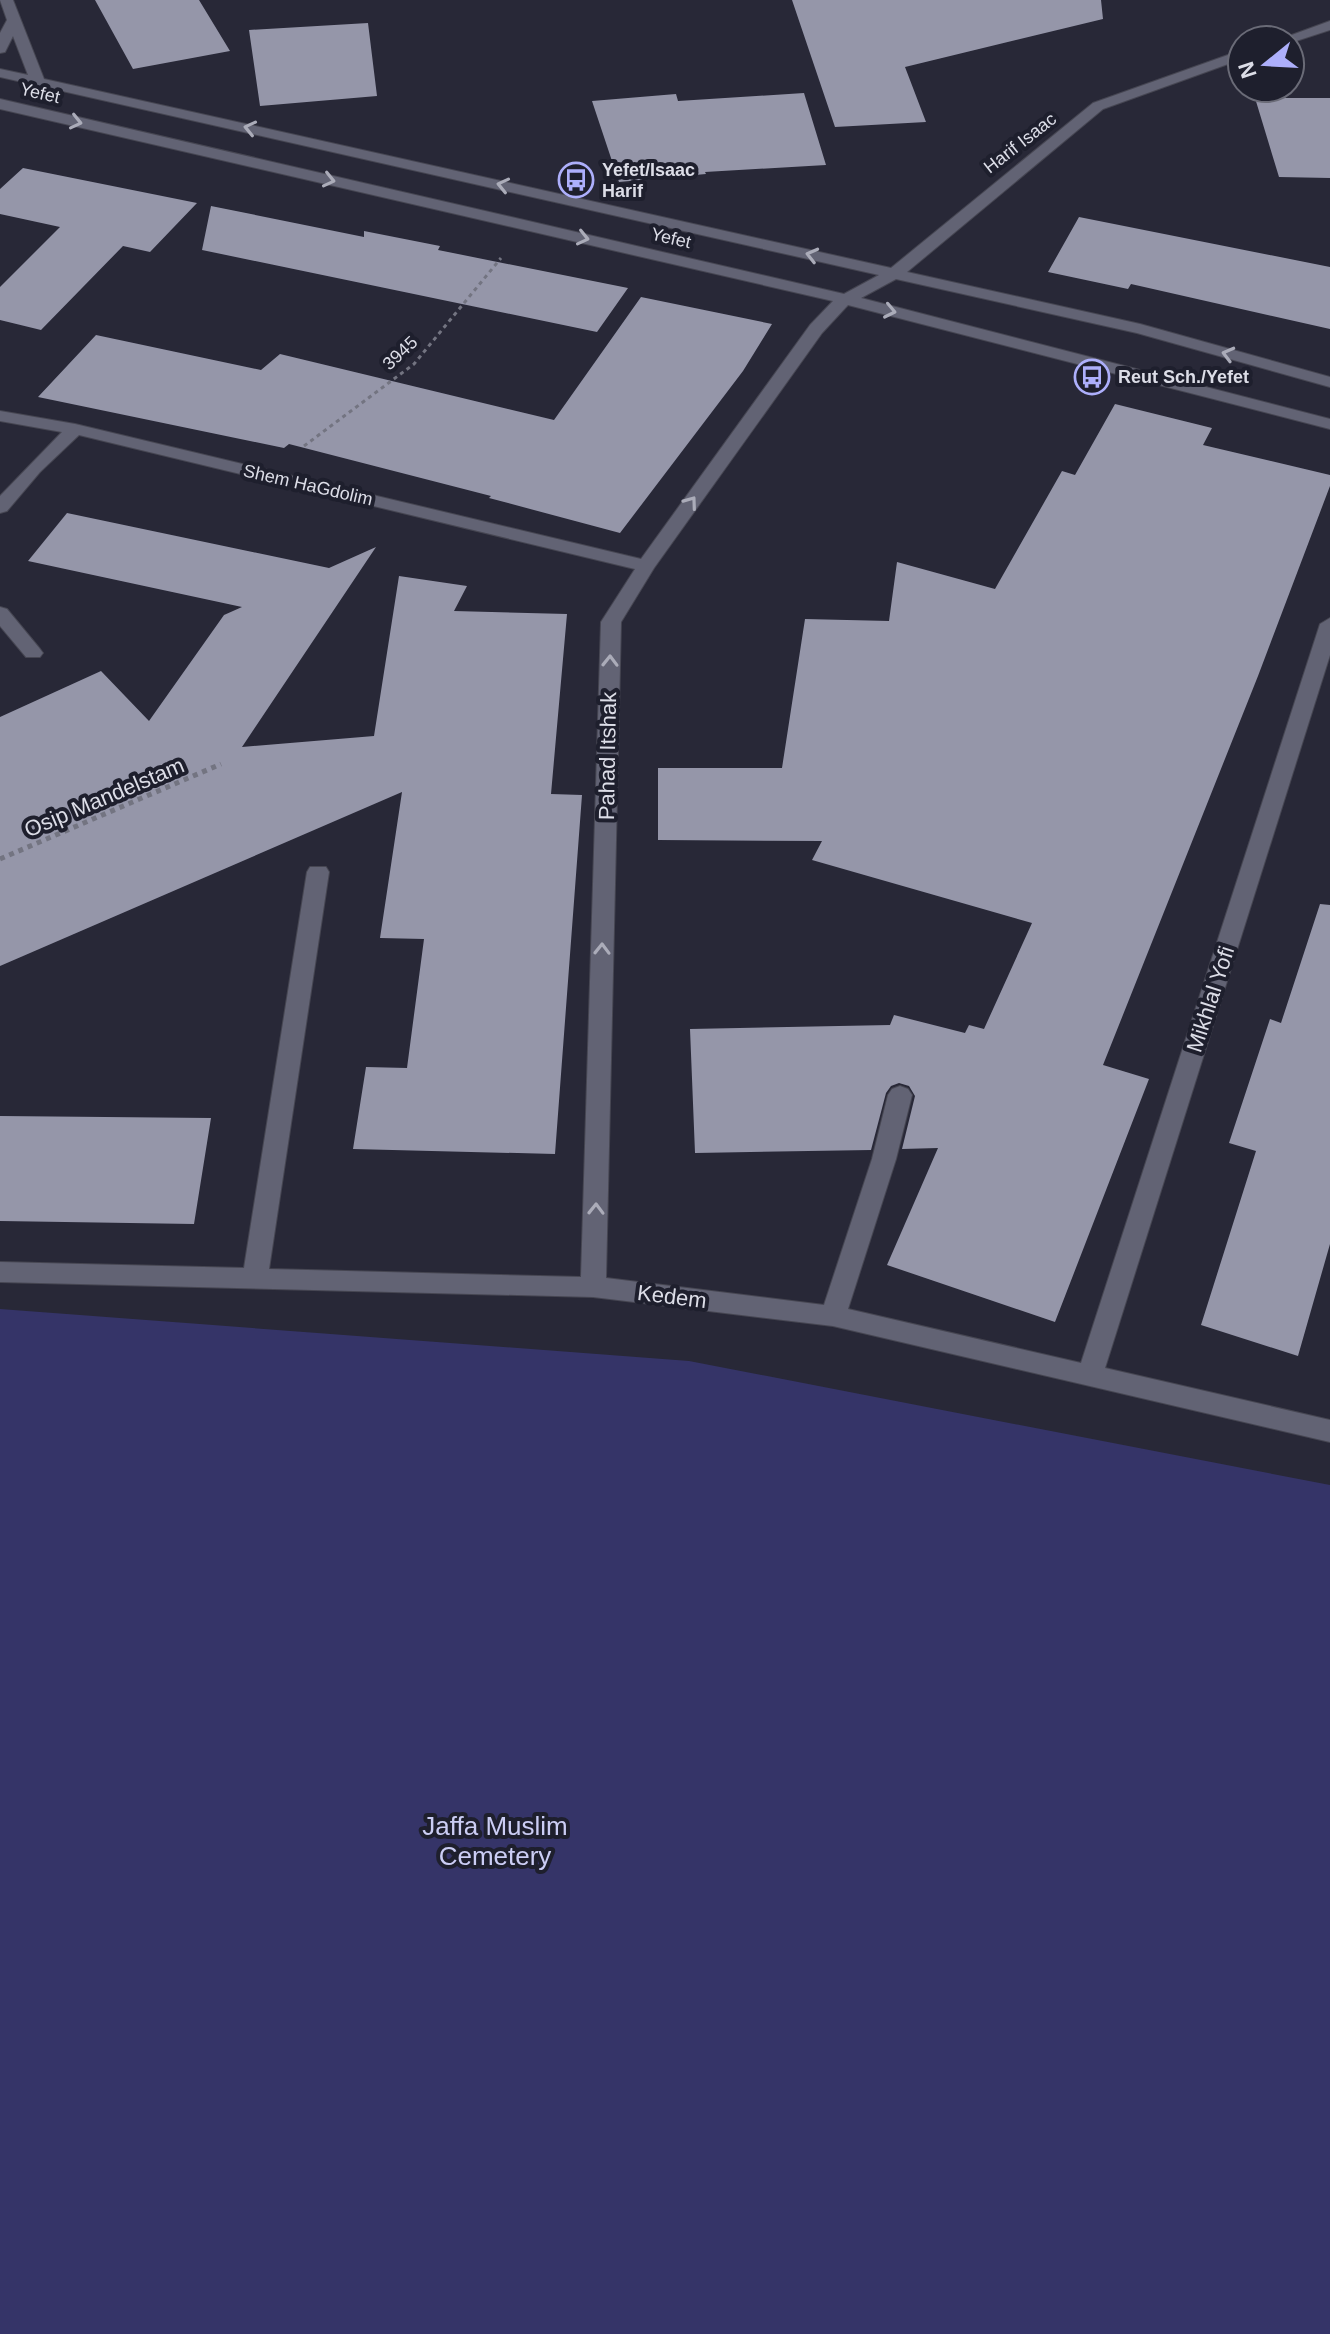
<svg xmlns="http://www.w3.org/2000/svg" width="1330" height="2334" font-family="Arial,sans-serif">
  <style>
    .green { fill: #353468 }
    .building { fill: #9596a9 }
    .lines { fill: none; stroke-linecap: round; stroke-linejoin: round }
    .minor-casing { stroke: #464652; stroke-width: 2 }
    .path-far1 { stroke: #737481; stroke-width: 3; stroke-dasharray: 4 4; stroke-linecap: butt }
    .path { stroke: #737481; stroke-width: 5; stroke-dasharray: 5 5; stroke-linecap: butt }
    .minor { fill: #626374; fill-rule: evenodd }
    .oneway { stroke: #abacb9 }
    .labels { text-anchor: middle; stroke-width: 8; stroke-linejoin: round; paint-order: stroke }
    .far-street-label { font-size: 18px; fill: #dcdde7; stroke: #1e1f2d }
    .far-poi-label { font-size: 18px; font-weight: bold; fill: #dcdde7; stroke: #1e1f2d; text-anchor: start }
    .street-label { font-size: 22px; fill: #dcdde7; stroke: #1e1f2d }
    .near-park-label { font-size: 26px; fill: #cbcdf4; stroke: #1e1f2d }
  </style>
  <rect width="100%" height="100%" fill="#282837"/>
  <path class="green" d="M0,1309L689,1361L1330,1485V2334H0Z"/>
  <path class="building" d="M95,0H199L230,51L133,69Z
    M792,0H1101L1103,19L905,67L926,122L835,127Z
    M368,23L377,96L260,106L249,30Z
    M804,93L826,165L705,172L706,174L619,182L592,101L676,94L678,101Z
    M1255,98H1330V178L1279,177Z
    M23,168L197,203L150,252L123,246L41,330L0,320V287L60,227L0,214V189Z
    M211,206L364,237V231L440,246L438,250L628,288L597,332L202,250Z
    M1079,217L1330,267V329L1131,284L1128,289L1048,272Z
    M641,297L772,324L743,371L620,533L489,498L491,496L289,444L284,448L38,397L96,335L261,370L280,354L554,420Z
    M1115,404L1212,428L1203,445L1330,475V486L1258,676L1103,1065L1149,1079L1055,1322L887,1265L938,1148L902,1149L915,1096L909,1086L899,1083L891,1086L886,1093L871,1150L695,1153L690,1029L890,1025L894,1015L965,1033L969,1025L984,1029L1032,923L812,860L822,841L658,840V768H782L805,619L889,621L897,562L995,589L1062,471L1075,475Z
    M67,513L329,568L376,547L242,747L374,736L399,576L467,586L454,611L567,614L551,794L582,795L555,1154L353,1149L366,1067L407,1068L424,939L380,938L402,792L0,966V717L101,671L149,721L224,615L242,607L28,561Z
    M1320,904L1330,905V1244L1298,1356L1201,1325L1256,1151L1229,1143L1270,1019L1281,1023Z
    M0,1116L211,1118L194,1224L0,1221Z"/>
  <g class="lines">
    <g class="minor-casing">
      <path id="minor" d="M0,0H13L44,79L891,268L1093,103L1242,50V59L1103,109L907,272L1140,324L1330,377V387L1137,333L896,279L861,298L1330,419V429L848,305L822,333L654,568L621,622L606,1278L824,1305L872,1159L888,1095L892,1089L900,1086L908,1089L912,1095L896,1159L848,1309L1081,1363L1320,624L1330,618V655L1105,1368L1330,1420V1442L833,1326L593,1297L0,1282V1262L244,1268L307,872L310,867H326L329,872L269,1269L581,1277L601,622L635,569L79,435L40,472L7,511L0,513V496L62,432L0,421V411L75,424L641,559L810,325L833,301L0,109V99L844,294L879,275L0,77V69L28,75L13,36L5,52L0,53V33L7,20Z
        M1330,21V30L1290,43V40H1278Z
        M0,607L7,609L40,649L43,653L40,657H26L0,626Z"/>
    </g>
    <path class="path-far1" d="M304,446L414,364L501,258"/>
    <path class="path" d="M0,859L221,764"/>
    <use href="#minor" class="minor"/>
  </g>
  <defs><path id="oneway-chevron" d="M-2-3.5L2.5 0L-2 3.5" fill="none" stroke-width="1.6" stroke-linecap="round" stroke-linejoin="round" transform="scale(2)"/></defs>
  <g class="oneway">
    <use href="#oneway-chevron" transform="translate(76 122) rotate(13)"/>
    <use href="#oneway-chevron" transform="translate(250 128) rotate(-167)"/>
    <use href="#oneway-chevron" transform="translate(329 180) rotate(13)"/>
    <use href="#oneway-chevron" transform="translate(503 185) rotate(-167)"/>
    <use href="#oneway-chevron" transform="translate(583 238) rotate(13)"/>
    <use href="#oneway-chevron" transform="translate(812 255) rotate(-166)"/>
    <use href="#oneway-chevron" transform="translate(890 311) rotate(12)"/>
    <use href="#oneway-chevron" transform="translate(1228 354) rotate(-165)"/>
    <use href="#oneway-chevron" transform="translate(691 502) rotate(-54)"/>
    <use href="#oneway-chevron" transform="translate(610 661) rotate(-89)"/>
    <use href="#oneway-chevron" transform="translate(602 949) rotate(-89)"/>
    <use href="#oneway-chevron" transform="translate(596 1209) rotate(-89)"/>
  </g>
  <defs>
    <g id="bus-ring" transform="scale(1.8)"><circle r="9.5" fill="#1e1f2d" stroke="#adaffb" stroke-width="1.5"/><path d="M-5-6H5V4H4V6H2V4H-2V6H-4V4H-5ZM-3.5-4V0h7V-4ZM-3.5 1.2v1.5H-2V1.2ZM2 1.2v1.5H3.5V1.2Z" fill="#adaffb"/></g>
  </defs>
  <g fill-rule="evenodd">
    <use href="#bus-ring" x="576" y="180"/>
    <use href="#bus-ring" x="1092" y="377"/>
  </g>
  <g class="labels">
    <g class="far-street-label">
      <text transform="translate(40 93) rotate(13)" y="6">Yefet</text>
      <text transform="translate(1020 143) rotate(-38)" y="6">Harif Isaac</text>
      <text transform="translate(671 238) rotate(13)" y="6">Yefet</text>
      <text transform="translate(400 353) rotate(-43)" y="6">3945</text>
      <text transform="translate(308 485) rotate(13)" y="6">Shem HaGdolim</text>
    </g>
    <g class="far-poi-label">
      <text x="602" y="176">Yefet/Isaac<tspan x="602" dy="21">Harif</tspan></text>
      <text x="1118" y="383">Reut Sch./Yefet</text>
    </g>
    <g class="street-label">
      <text transform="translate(607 756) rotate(-89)" y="8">Pahad Itshak</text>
      <text transform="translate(104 797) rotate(-23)" y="8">Osip Mandelstam</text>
      <text transform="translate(1210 999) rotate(-72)" y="8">Mikhlal Yofi</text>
      <text transform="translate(672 1296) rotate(7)" y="8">Kedem</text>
    </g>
    <g class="near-park-label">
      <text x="495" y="1835">Jaffa Muslim<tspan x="495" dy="30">Cemetery</tspan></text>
    </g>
  </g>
  <g transform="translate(1266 64) rotate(252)"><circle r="38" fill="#1e1f2d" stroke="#6a6b77" stroke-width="2"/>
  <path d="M0-6L14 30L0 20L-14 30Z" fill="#adaffb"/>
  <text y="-12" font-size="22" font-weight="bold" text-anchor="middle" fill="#dcdde7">N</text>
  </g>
</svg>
